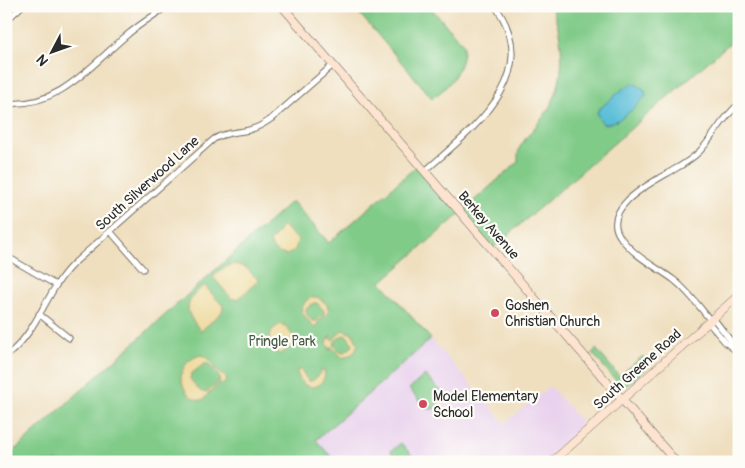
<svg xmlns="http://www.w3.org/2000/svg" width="745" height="468" font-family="Pangolin,sans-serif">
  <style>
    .built { fill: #e9d2ed }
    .green { fill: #80cb88; stroke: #567b5a }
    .sand { fill: #eeda9e; stroke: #8c8264; fill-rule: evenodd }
    .water { fill: #5abed8; stroke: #427482 }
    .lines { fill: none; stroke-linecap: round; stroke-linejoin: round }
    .street-casing { stroke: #706a5f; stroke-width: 7 }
    .secondary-casing { stroke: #706a5f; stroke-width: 9 }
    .street { stroke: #fff; stroke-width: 5 }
    .secondary { stroke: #fde4d1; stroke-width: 8 }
    .poi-dot { fill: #d1495b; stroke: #fdfcf7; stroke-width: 2 }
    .labels { text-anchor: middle; stroke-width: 4.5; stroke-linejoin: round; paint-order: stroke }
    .street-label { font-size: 14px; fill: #2b2b2b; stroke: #fdfcf7 }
    .poi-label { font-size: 14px; fill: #2b2b2b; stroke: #fdfcf7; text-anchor: start }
    .park-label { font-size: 14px; fill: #445b47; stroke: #fdfcf7 }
  </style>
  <rect width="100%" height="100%" fill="#fdfcf7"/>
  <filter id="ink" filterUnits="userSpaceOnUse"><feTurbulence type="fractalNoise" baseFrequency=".02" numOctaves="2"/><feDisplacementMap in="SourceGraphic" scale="10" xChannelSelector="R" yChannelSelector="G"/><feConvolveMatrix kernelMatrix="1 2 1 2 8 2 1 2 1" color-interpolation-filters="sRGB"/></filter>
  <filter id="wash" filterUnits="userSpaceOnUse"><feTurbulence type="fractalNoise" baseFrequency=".0096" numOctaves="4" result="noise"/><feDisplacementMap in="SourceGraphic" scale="20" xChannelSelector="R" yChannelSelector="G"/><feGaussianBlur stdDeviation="1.12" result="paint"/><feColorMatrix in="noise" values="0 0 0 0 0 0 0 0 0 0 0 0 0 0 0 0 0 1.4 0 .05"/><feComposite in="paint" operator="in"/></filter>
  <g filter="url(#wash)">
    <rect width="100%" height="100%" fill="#efdfbf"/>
    <path class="built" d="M431,339L505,423L550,386L583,424L544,462H336L316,440Z"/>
    <path class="green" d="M353,6H429L463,44C465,65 450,88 432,98Z
      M551,6H739V35L492,249L461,213L381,282L431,339L316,440L336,462H6V458L292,201L329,243L419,164L461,212L518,162C518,157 518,151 520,147C527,135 538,125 546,113C567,82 565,40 551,6Z
      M596,349L619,376L643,356L650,365L627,385H620L592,353Z
      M425,375L445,395L434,409H427L409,389Z
      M401,443L416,460L414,462H397L391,451Z"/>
    <path class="sand" d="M282,225L298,240L295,250L287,255C278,254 272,250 270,242L278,233Z
      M234,264L245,267L259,280L238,299H232L213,277L223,268Z
      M204,285L223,306L222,312L201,331C183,310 184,303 204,285Z
      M317,297L327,304L329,313L318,322L317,326L314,328L301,311C304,302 307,297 317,297ZM314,303H317L324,311V315L316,321H312L306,313V309Z
      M281,324L285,326L294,337H297L299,341L280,354C265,347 266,330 281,324Z
      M342,330L353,334L358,344L354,353L343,358L332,347H330V351L327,343L330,335V339L333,340ZM343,335L347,336L353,344L352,347L343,353L340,352L334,345L335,341Z
      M201,355C212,357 213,373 225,376L227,379L224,384L220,383L208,394L203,400C190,401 184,390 181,379C181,367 189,358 201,355ZM204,364H209L220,378L219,382L206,393L200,391L190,379L191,374Z
      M299,369L302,371L308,381H312L319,375L321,370L325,372C324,392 300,392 297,371Z"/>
    <path class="water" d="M633,83L644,89L646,96C635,107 620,124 603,124L597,114L598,110L624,88Z"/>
  </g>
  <g filter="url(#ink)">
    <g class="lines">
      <g class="street-casing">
        <path id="street" d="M6,21L22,6
          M6,103C59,108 90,66 127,35C140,24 154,15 168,6
          M425,171C472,129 546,76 495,6
          M110,231L143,269
          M6,256L56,285
          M39,314L69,338
          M713,318L738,350
          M710,320C699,306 688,291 674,280C655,266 635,257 621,238C598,207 655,181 675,169C684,164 693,158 700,151C714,136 723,117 739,104
          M708,322L726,343L739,353
          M6,356C38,333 46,290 73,264L214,139C225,132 236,133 249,130C257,128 264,124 271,119L333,65"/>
      </g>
      <g class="secondary-casing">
        <path id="secondary" d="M282,6L676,462
          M552,462L739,295"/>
      </g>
      <use href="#street" class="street"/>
      <use href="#secondary" class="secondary"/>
    </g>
  </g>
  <g class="poi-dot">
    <circle cx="495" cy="313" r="5"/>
    <circle cx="423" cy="404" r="5"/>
  </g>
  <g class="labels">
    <g class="street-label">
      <text transform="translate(147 183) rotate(-42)" y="5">South Silverwood Lane</text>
      <text transform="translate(489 225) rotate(49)" y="5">Berkey Avenue</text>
      <text transform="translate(637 369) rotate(-42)" y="5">South Greene Road</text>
    </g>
    <g class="poi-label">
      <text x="505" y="310">Goshen<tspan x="505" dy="16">Christian Church</tspan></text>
      <text x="433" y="401">Model Elementary<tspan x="433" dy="16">School</tspan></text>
    </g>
    <g class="park-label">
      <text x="282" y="346">Pringle Park</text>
    </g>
  </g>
  <rect width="745" height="468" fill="none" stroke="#fdfcf7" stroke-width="25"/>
  <g transform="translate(52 52) rotate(229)" stroke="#fdfcf7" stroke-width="4" paint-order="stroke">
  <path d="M0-4L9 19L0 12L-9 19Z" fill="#2b2b2b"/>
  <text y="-8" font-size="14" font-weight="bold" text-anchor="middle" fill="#2b2b2b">N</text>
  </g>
</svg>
